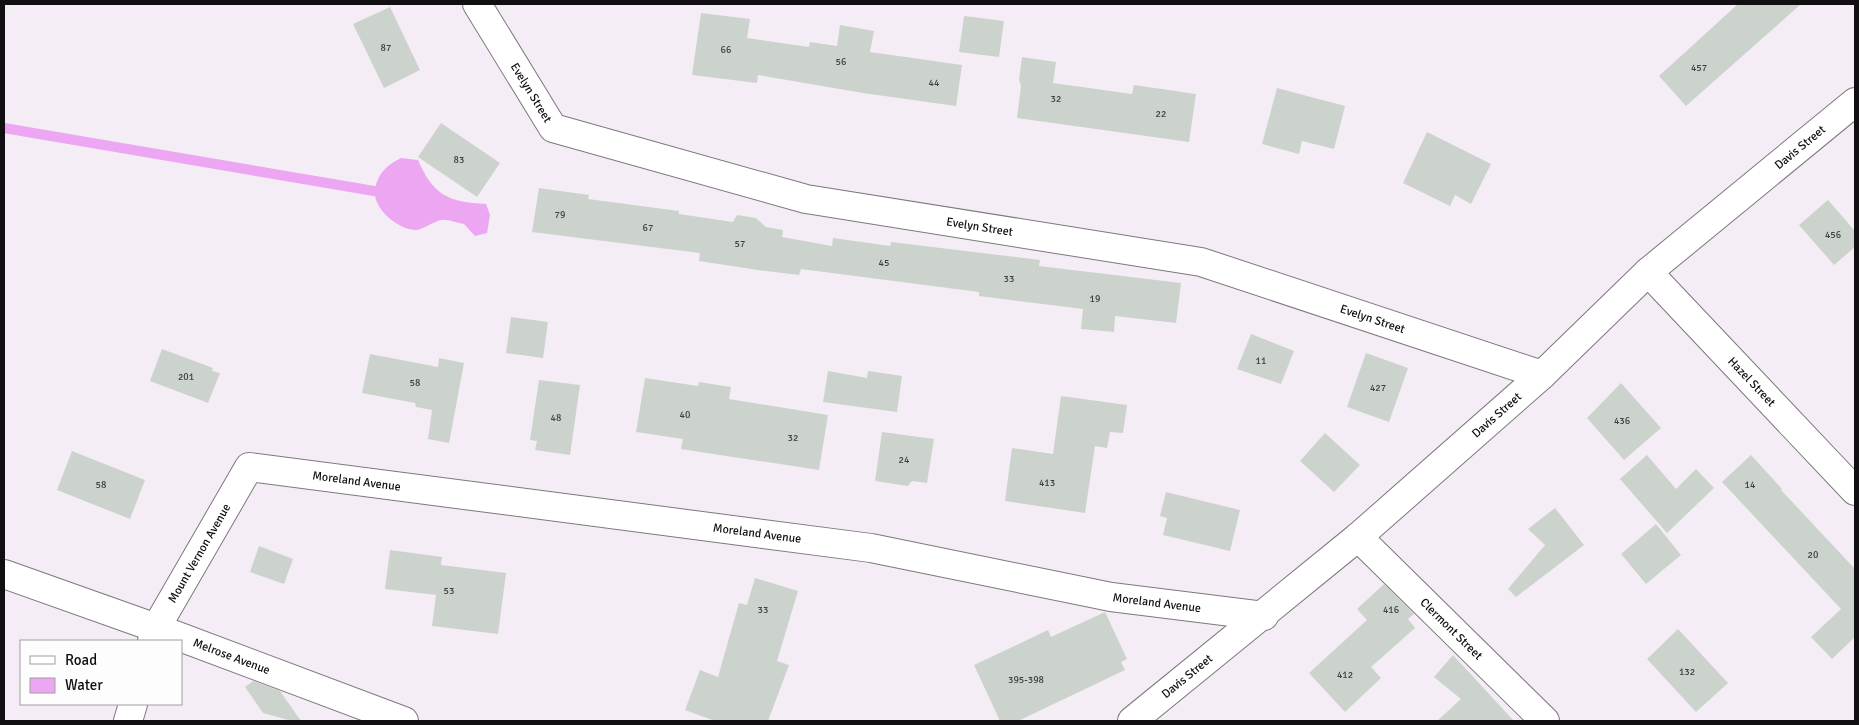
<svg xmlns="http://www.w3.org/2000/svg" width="1859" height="725" font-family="Signika,sans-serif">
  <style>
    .water { fill: #eda6f2 }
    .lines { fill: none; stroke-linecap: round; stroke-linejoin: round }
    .stream { stroke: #eda6f2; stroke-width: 10 }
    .building { fill: #ccd3cc }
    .street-casing { stroke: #7e777e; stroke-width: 30 }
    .secondary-casing { stroke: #7e777e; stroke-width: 30 }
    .street { stroke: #fff; stroke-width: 28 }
    .secondary { stroke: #fff; stroke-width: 28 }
    .labels { text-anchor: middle; stroke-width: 5; stroke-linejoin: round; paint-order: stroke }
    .number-label { font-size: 10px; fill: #404040 }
    .street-label { font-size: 12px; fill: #120f12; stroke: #fefdfe }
  </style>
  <rect width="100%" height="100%" fill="#f4edf5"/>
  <path class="water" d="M401,158L418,160C433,195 448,202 486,204L490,215L487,233L475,236L464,224C457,223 447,219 441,220C432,222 423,230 415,230C397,229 372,208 375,189C378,173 387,165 401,158Z"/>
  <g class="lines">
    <path class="stream" d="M4,128L374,191"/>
  </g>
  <path class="building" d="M1738,4H1801L1686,106L1659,76Z
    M390,7L420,70L384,88L353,24Z
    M701,13L750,19L747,38L809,47L810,42L837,46L840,25L874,31L870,52L962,65L956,106L863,93L758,75L757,83L692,75Z
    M964,16L1004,21L999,57L959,52Z
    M1022,57L1056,62L1053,83L1132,94L1134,85L1196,94L1189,142L1017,118L1021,86L1019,80Z
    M1277,88L1345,106L1334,149L1302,141L1299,154L1262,144Z
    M441,123L500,163L477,197L418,157Z
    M1427,132L1491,164L1471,204L1455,195L1450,206L1403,183Z
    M539,188L589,195L588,199L679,211V214L733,222L737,215L756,218L766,227L783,230L782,237L832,246L833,238L890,246L891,242L1040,260L1039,266L1181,283L1176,323L1115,316L1114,332L1081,329L1083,309L979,296V292L801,269L799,275L758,270L699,261L700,253L532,232Z
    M1828,200L1855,231V247L1834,265L1799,225Z
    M511,317L548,322L543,358L506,353Z
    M1251,334L1294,351L1281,384L1237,369Z
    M162,349L213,368L212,371L220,373L208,403L150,381Z
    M1366,353L1408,368L1389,422L1347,407Z
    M370,354L438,367L439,358L464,363L449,443L428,439L432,410L416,407L415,403L362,393Z
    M828,371L867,378L868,371L902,376L897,412L823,402Z
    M645,378L698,386L699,382L731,387L729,399L828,415L819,470L681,449L683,439L636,432Z
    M539,380L580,385L570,455L535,450L537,441L530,440Z
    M1621,383L1661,428L1624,460L1587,418Z
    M1061,396L1127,405L1123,433L1110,432L1107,448L1095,446L1085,513L1005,501L1012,448L1053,454Z
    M882,432L934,439L927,483L912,481L908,486L875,481Z
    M1325,433L1360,465L1334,492L1300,461Z
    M72,451L145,480L130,519L57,490Z
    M1647,455L1676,489L1696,469L1714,488L1667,533L1620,479Z
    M1751,455L1782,489L1781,490L1855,569V637L1832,659L1811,637L1841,609L1722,482Z
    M1166,492L1240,510L1230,551L1163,535L1167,518L1160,516Z
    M1555,508L1584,545L1516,597L1508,589L1545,545L1528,529Z
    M1656,524L1681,555L1646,584L1621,554Z
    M259,546L293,559L284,584L250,572Z
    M390,550L442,557L441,565L506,573L498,634L432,626L436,595L385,589Z
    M755,578L798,591L777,661L789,665L768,721H715L685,710L700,670L718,677L739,603L747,605Z
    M1384,584L1414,614L1408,619L1415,628L1371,667L1381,678L1345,712L1309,673L1367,620L1357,609Z
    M1105,612L1127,659L1121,662L1125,670L1018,721H1000L974,665L1048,630L1051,637Z
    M1678,629L1728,683L1696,712L1647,659Z
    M1453,655L1514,721H1437L1461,699L1434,677Z
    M253,681L280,691L301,721H292L263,713L245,687Z"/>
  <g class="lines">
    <g class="street-casing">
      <g id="street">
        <path id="s1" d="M477,4L553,128L806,199L1201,262L1542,375"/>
        <path id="s2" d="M1648,272L1855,491"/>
        <path id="s3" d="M1358,537L1545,721"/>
        <path id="s4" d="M4,574L156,628L404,721"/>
        <path id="s5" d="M152,641L156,628L249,467L871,548L1111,597L1264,616"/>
        <path d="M128,721L133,704"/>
      </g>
    </g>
    <g class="secondary-casing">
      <g id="secondary">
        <path id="s6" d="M1132,721L1358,537L1542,375L1648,272L1855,102"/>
      </g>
    </g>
    <use href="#street" class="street"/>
    <use href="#secondary" class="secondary"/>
  </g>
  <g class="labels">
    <g class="number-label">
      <text x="386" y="51">87</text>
      <text x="726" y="53">66</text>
      <text x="841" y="65">56</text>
      <text x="1699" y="71">457</text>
      <text x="934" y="86">44</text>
      <text x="1056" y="102">32</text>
      <text x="1161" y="117">22</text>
      <text x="459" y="163">83</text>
      <text x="560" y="218">79</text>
      <text x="648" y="231">67</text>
      <text x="1833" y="238">456</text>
      <text x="740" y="247">57</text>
      <text x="884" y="266">45</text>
      <text x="1009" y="282">33</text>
      <text x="1095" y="302">19</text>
      <text x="1261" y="364">11</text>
      <text x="186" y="380">201</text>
      <text x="415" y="386">58</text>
      <text x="1378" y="391">427</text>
      <text x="685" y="418">40</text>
      <text x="556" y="421">48</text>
      <text x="1622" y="424">436</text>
      <text x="793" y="441">32</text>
      <text x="904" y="463">24</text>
      <text x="1047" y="486">413</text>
      <text x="101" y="488">58</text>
      <text x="1750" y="488">14</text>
      <text x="1813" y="558">20</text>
      <text x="449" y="594">53</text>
      <text x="763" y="613">33</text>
      <text x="1391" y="613">416</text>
      <text x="1687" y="675">132</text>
      <text x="1345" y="678">412</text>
      <text x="1026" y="683">395-398</text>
    </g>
    <g class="street-label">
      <text dy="4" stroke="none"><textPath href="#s1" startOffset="104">Evelyn Street</textPath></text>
      <text dy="4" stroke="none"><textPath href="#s6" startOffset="881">Davis Street</textPath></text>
      <text dy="4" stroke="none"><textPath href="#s1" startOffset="584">Evelyn Street</textPath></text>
      <text dy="4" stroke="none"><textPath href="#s1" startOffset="989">Evelyn Street</textPath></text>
      <text dy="4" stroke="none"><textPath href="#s2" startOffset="151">Hazel Street</textPath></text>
      <text dy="4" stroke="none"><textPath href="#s6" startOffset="476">Davis Street</textPath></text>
      <text dy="4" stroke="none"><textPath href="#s5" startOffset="308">Moreland Avenue</textPath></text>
      <text dy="4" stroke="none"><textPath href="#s5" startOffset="712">Moreland Avenue</textPath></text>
      <text dy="4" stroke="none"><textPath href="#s5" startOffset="100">Mount Vernon Avenue</textPath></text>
      <text dy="4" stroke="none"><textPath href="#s5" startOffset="1118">Moreland Avenue</textPath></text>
      <text dy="4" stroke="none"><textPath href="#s3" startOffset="131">Clermont Street</textPath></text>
      <text dy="4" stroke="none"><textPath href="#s4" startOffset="242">Melrose Avenue</textPath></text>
      <text dy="4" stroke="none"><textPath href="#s6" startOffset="71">Davis Street</textPath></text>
    </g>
  </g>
  <rect width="1859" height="725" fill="none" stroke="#120f12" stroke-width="10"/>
  <rect x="20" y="640" width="162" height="65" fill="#fefdfe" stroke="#a09ea0"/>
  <rect x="30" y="656" width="25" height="8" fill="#ffffff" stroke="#a09ea0"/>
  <text x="65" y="665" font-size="15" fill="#120f12">Road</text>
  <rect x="30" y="678" width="25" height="15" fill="#eda6f2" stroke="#a09ea0"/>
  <text x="65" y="690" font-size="15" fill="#120f12">Water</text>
</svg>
